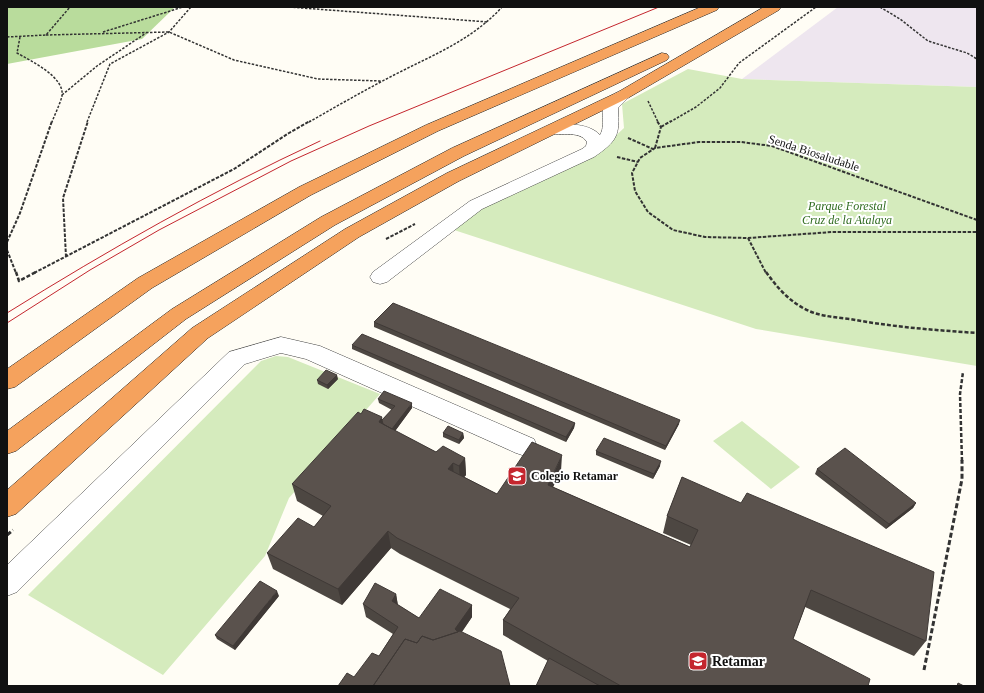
<svg xmlns="http://www.w3.org/2000/svg" width="984" height="693" font-family="'Times New Roman',serif">
  <style>
    .industrial { fill: #eee6ef }
    .green { fill: #d5ebbd }
    .forest { fill: #b9dc9c }
    .lines { fill: none; stroke-linecap: round; stroke-linejoin: round }
    .minor-casing { stroke: #444; stroke-width: 1 }
    .highway-casing { stroke: #222; stroke-width: 1 }
    .path-far3 { stroke: #333; stroke-width: 1.5; stroke-dasharray: 2.5 1.5; stroke-linecap: butt }
    .path-far2 { stroke: #333; stroke-width: 2; stroke-dasharray: 3.5 1.5; stroke-linecap: butt }
    .path-far1 { stroke: #333; stroke-width: 2.5; stroke-dasharray: 4 2; stroke-linecap: butt }
    .path { stroke: #333; stroke-width: 3; stroke-dasharray: 5 2.5; stroke-linecap: butt }
    .minor { fill: #fff; fill-rule: evenodd }
    .highway { fill: #f5a25d; fill-rule: evenodd }
    .tram { stroke: #c4262e; stroke-width: 1 }
    .wall { fill: #4d4742 }
    .shaded-wall { fill: #3f3936 }
    .building { fill: #5a524d; stroke: #3f3936 }
    .labels { text-anchor: middle; stroke-width: 4; stroke-linejoin: round; paint-order: stroke }
    .street-label { font-size: 12px; fill: #111; stroke: #fff }
    .park-label { font-size: 12px; font-style: italic; fill: #2f6b1f; stroke: #fff }
    .poi-label { font-size: 12px; font-weight: bold; fill: #111; stroke: #fff; text-anchor: start }
    .near-poi-label { font-size: 14px; font-weight: bold; fill: #111; stroke: #fff; text-anchor: start }
  </style>
  <rect width="100%" height="100%" fill="#fffdf5"/>
  <path class="industrial" d="M838,7H977V87L742,79Z"/>
  <path class="green" d="M688,69L742,79L977,87V366L756,329L454,230L483,206L594,156L624,128L622,104Z
    M276,356L288,357L380,394L289,498L265,556L163,675L28,595L261,361Z
    M742,421L800,467L771,489L713,441Z"/>
  <path class="forest" d="M7,7H175L142,39L7,64Z"/>
  <g class="lines">
    <g class="minor-casing">
      <path id="minor" d="M623,90L628,92L631,95L618,108C620,136 617,141 594,157L482,209L387,282L380,284L373,282L370,277L373,272L470,201L582,149L586,146L587,142C579,129 557,137 545,133L543,130L545,127C561,123 588,122 600,135C608,121 595,109 612,96C615,93 618,92 623,90Z
        M281,337L320,346L534,439L537,446L534,453L525,456L516,453L306,359L281,353L245,364L17,592L7,596V565L229,352Z"/>
    </g>
    <g class="highway-casing">
      <path id="highway" d="M701,7H719L717,10L438,131L311,195L152,288L15,387L7,389V369L138,278L299,187L426,125Z
        M764,7H781L779,10L628,98L459,181L359,237L208,338L16,514L7,517V490L192,328L345,229L447,173L618,92Z
        M662,53L667,54L669,57L667,60L464,156L335,225L186,319L16,451L7,454V431L172,309L321,217L452,148Z"/>
    </g>
    <path class="path-far3" d="M289,7L488,22
      M880,7L900,19L928,41L967,53L977,59
      M103,32L183,7
      M46,35L169,32L234,60L318,79L382,81
      M7,37L46,35L70,7
      M20,37L17,53C31,61 65,77 62,96C60,104 55,114 52,122
      M62,95L97,66L146,33
      M648,101L658,122
      M87,122L110,64L169,32L191,7
      M309,122C337,106 365,90 394,75C433,55 472,40 502,7
      M670,122L696,107L720,88L739,63L816,7"/>
    <path class="path-far2" d="M661,127L671,121
      M628,138L653,149
      M655,148L661,127L657,121
      M617,157L638,162
      M977,220L772,146L741,142H699L655,148L640,158L632,173L635,191L648,212L673,230L705,237L748,238L832,232H977
      M748,238L766,273
      M386,239L415,224
      M7,242L20,213L52,121
      M7,250L16,273
      M66,257L63,198L88,121
      M34,273L234,169L289,133L310,121"/>
    <path class="path-far1" d="M16,272L19,281L36,272
      M766,272C776,286 787,299 803,308C817,316 833,317 850,319C892,327 934,330 977,333
      M962,461L960,394L963,372"/>
    <path class="path" d="M7,535L13,530
      M924,670L962,479V460"/>
    <use href="#minor" class="minor"/>
    <use href="#highway" class="highway"/>
    <path class="tram" d="M7,313C108,250 212,191 320,141
      M7,323L90,270L159,230L291,161L369,126L659,7"/>
  </g>
  <path class="wall" d="M374,322L679,424L665,450L374,327Z
    M352,345L575,423L574,428L566,442L352,349Z
    M338,379L328,389L318,384L317,380Z
    M378,399L412,408L395,431L436,452L465,458L466,475L464,477L497,494L561,471L553,487L690,547L691,545L663,533L667,516L682,477L926,641L914,656L805,607L793,639L868,686H536L548,661L503,635V620L510,609L400,554L391,548L342,605L273,569L267,553L314,527L323,516L297,501L292,484L361,414L382,420L392,410L379,403Z
    M443,433H463L464,438L459,444L443,437Z
    M596,451L660,466L653,479L596,455Z
    M817,469L916,503L913,508L886,529L815,474Z
    M396,594L398,605L419,618L472,605V617L462,632L354,677L379,656L393,634L366,617L363,604Z
    M279,596L235,650L217,639L215,635Z"/>
  <path class="shaded-wall" d="M337,375L338,379L328,389L327,385Z
    M412,403V408L393,434L392,429Z
    M382,417L384,434L379,422Z
    M680,420L679,424L665,450L666,446Z
    M575,423L574,428L566,442V437Z
    M463,433L464,438L459,444V440Z
    M562,455L561,471L546,501L548,485Z
    M465,458L466,475L460,482L459,466Z
    M661,461L660,466L653,479L654,474Z
    M453,463L454,480L448,469Z
    M916,503L913,508L886,529L889,524Z
    M388,531L391,548L342,605L338,589Z
    M277,591L279,596L235,650L233,646Z
    M396,594L398,607L392,601Z
    M472,605V617L460,634L455,629Z"/>
  <path class="building" d="M393,303L680,420L666,446L374,322Z
    M362,334L575,423L566,437L352,345Z
    M326,370L337,375L327,385L317,380Z
    M384,391L412,403L392,429L383,424L382,420L395,406L378,399Z
    M364,409L382,417L379,422L436,452L443,446L465,458L459,466L453,463L448,469L497,494L532,442L562,455L548,485L690,547L698,530L667,516L682,477L741,503L747,493L934,572L926,641L811,590L793,639L870,679L868,686H621L503,620L519,598L397,538L388,531L338,589L267,553L298,518L314,527L331,506L292,484L358,412L361,414Z
    M448,426L463,433L459,440L443,433Z
    M604,438L661,461L654,474L596,451Z
    M845,448L916,503L889,524L817,469Z
    M260,581L277,591L233,646L215,635Z
    M375,583L396,594L392,601L419,618L440,589L472,605L455,629L458,632L433,640L422,636L417,643L405,639L373,686H338L347,673L354,677L372,653L379,656L398,627L363,604Z
    M460,631L501,651L510,686H373L405,639L417,643L422,636L433,640Z
    M549,658L600,686H536Z
    M958,683L964,686H957Z"/>
  <defs>
    <g id="school-square" transform="scale(1)"><rect x="-9" y="-9" width="18" height="18" rx="4" fill="#c4262e" stroke="#fff"/><path d="M0-5L7-2L0 1L-7-2ZM-4 1L0 2.5L4 1V4Q0 6-4 4Z" fill="#fff"/></g>
    <g id="university-square" transform="scale(1)"><rect x="-9" y="-9" width="18" height="18" rx="4" fill="#c4262e" stroke="#fff"/><path d="M0-5L7-2L0 1L-7-2ZM-4 1L0 2.5L4 1V4Q0 6-4 4Z" fill="#fff"/></g>
  </defs>
  <g fill-rule="evenodd">
    <use href="#school-square" x="517" y="476"/>
    <use href="#university-square" x="698" y="661"/>
  </g>
  <g class="labels">
    <g class="street-label">
      <text transform="translate(814 153) rotate(18)" y="4">Senda Biosaludable</text>
    </g>
    <g class="park-label">
      <text x="847" y="210">Parque Forestal<tspan x="847" dy="14">Cruz de la Atalaya</tspan></text>
    </g>
    <g class="poi-label">
      <text x="531" y="480">Colegio Retamar</text>
    </g>
    <g class="near-poi-label">
      <text x="712" y="666">Retamar</text>
    </g>
  </g>
  <rect width="984" height="693" fill="none" stroke="#111111" stroke-width="16"/>
</svg>
